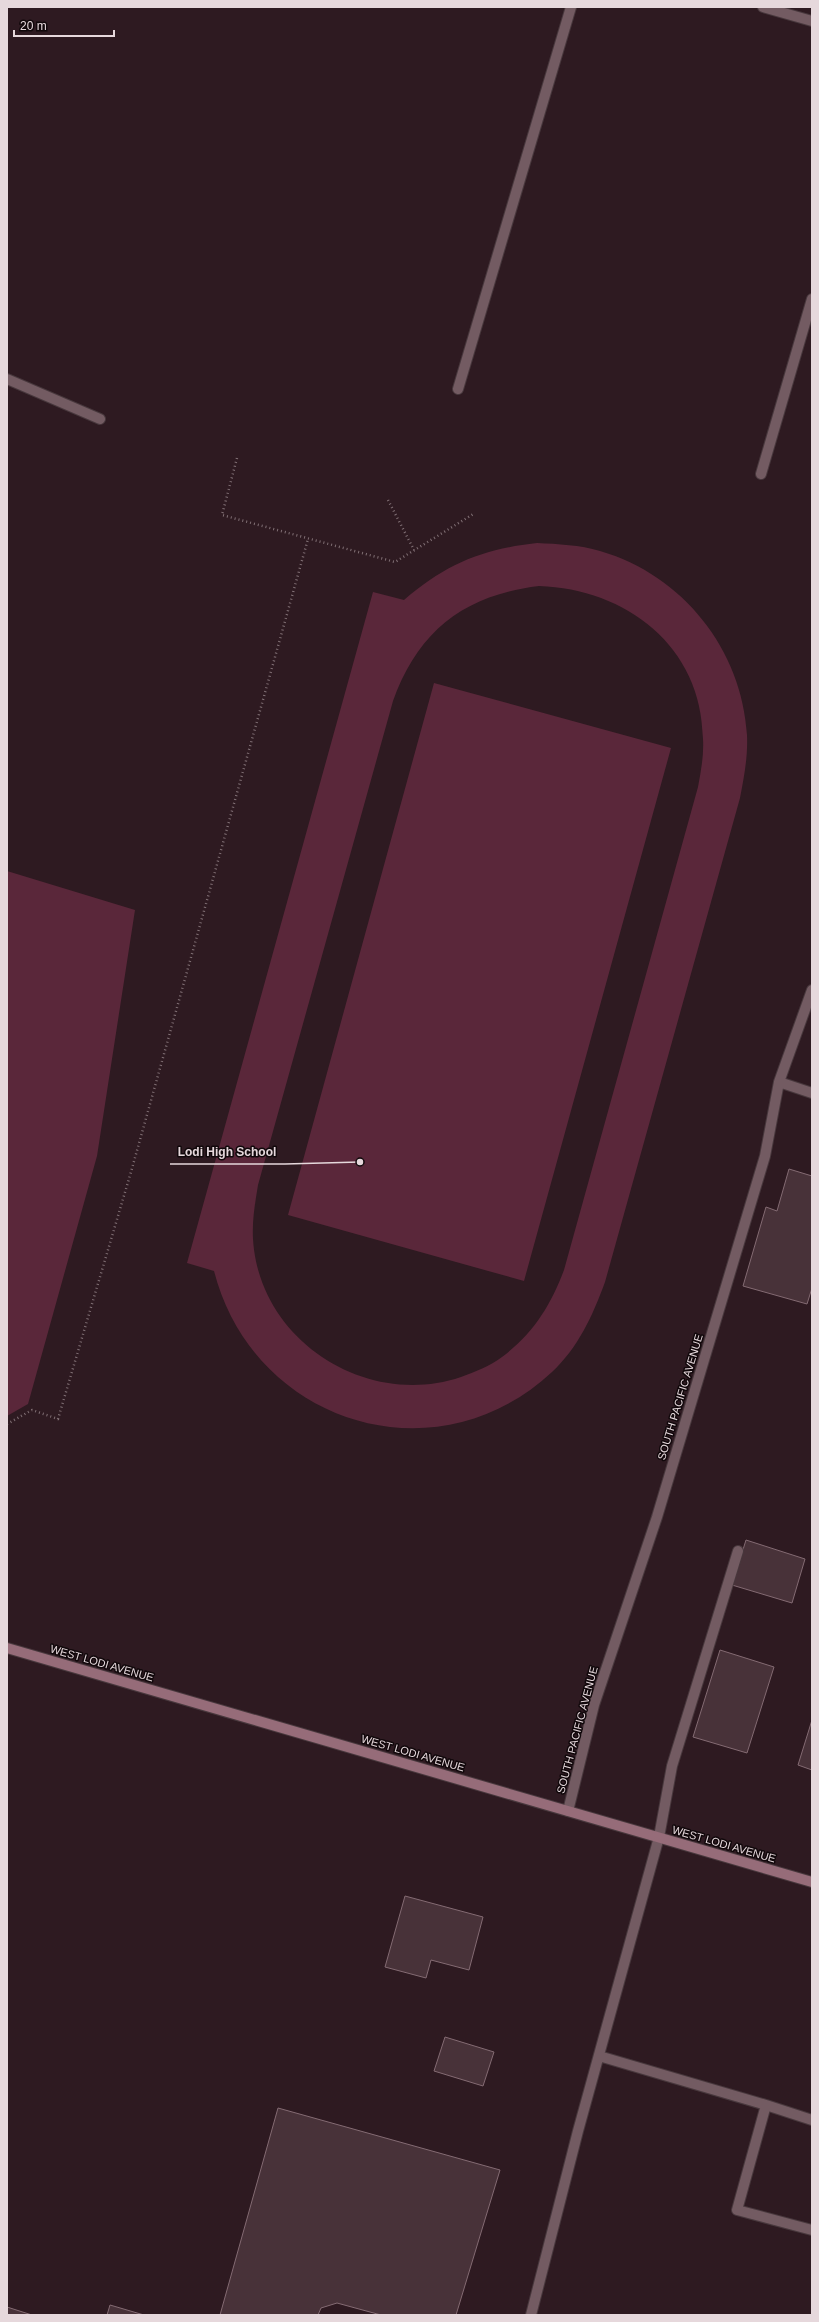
<svg xmlns="http://www.w3.org/2000/svg" width="819" height="2322" font-family="Arial,sans-serif">
  <style>
    .green { fill: #5a273a; fill-rule: evenodd }
    .building { fill: #483239; stroke: #846b73 }
    .lines { fill: none; stroke-linecap: round; stroke-linejoin: round }
    .lane-casing { stroke: #48383d; stroke-width: 12 }
    .street-casing { stroke: #48383d; stroke-width: 12 }
    .secondary-casing { stroke: #48383d; stroke-width: 12 }
    .path { stroke: #817075; stroke-width: 2.5; stroke-dasharray: 1 3; stroke-linecap: butt }
    .lane { stroke: #735b62; stroke-width: 10 }
    .street { stroke: #735b62; stroke-width: 10 }
    .secondary { stroke: #966c79; stroke-width: 10 }
    .labels { text-anchor: middle; stroke-width: 3; stroke-linejoin: round; paint-order: stroke }
    .street-label { font-size: 11px; fill: #e6d8dc; stroke: #11080b }
    .leader { fill: none; stroke: #e6d8dc; stroke-width: 1.5 }
    .callout-dot { fill: #e6d8dc; stroke: #11080b; stroke-width: 1.5 }
    .callout-label { font-size: 12px; text-anchor: middle; font-weight: bold; fill: #e6d8dc; stroke: #11080b; stroke-width: 3; stroke-linejoin: round; paint-order: stroke }
  </style>
  <rect width="100%" height="100%" fill="#2e1a21"/>
  <path class="green" d="M537,543C558,544 580,545 600,551C683,575 742,650 747,735C748,757 744,777 740,798L605,1282C593,1315 578,1348 552,1372C435,1481 253,1423 214,1271L187,1263L373,592L404,600C446,564 482,549 537,543ZM539,586C626,589 702,646 703,739C704,755 701,771 698,787L564,1270C551,1305 533,1334 502,1357C490,1366 475,1372 461,1377C367,1409 259,1341 253,1239C252,1221 255,1203 258,1185L393,701C418,631 464,595 539,586Z
    M434,683L671,748L524,1281L288,1215Z
    M7,871L135,910L97,1156L28,1404L7,1416Z"/>
  <path class="building" d="M789,1169L812,1176V1288L807,1304L743,1286L766,1207L777,1211Z
    M746,1540L805,1559L792,1603L732,1585Z
    M720,1650L774,1667L747,1753L693,1737Z
    M812,1720V1770L798,1765Z
    M405,1896L483,1917L469,1970L431,1960L426,1978L385,1967Z
    M445,2037L494,2052L483,2086L434,2071Z
    M278,2108L500,2170L456,2315H381L337,2303L321,2308L318,2315H220Z
    M110,2305L144,2315H107Z
    M7,2307L32,2315H7Z"/>
  <g class="lines">
    <g class="lane-casing">
      <path id="lane" d="M763,7L812,21
        M7,379L100,419
        M458,389L571,7
        M761,474L812,299
        M599,2056L766,2105L737,2210L812,2230
        M766,2105L812,2120
        M531,2315L578,2131L659,1837L672,1766L738,1551"/>
    </g>
    <g class="street-casing">
      <path id="street" d="M779,1082L812,1093
        M568,1811L594,1705L657,1517L765,1156L779,1082L812,990"/>
    </g>
    <g class="secondary-casing">
      <path id="secondary" d="M7,1648L812,1882"/>
    </g>
    <path class="path" d="M237,458L222,515L395,562L475,513
      M388,500L414,550
      M7,1424L32,1410L58,1419L131,1172L308,539"/>
    <use href="#lane" class="lane"/>
    <use href="#street" class="street"/>
    <use href="#secondary" class="secondary"/>
  </g>
  <g class="labels">
    <g class="street-label">
      <text transform="translate(680 1397) rotate(-73)" y="4">SOUTH PACIFIC AVENUE</text>
      <text transform="translate(102 1663) rotate(16)" y="4">WEST LODI AVENUE</text>
      <text transform="translate(577 1730) rotate(-75)" y="4">SOUTH PACIFIC AVENUE</text>
      <text transform="translate(413 1753) rotate(16)" y="4">WEST LODI AVENUE</text>
      <text transform="translate(724 1844) rotate(16)" y="4">WEST LODI AVENUE</text>
    </g>
  </g>
  <path class="leader" d="M360 1162L285 1164H170"/>
  <circle class="callout-dot" cx="360" cy="1162" r="4"/>
  <g class="callout-label">
    <text x="227" y="1156">Lodi High School</text>
  </g>
  <rect width="819" height="2322" fill="none" stroke="#e6d8dc" stroke-width="16"/>
  <path d="M14 30v6h100v-6" fill="none" stroke="#e6d8dc" stroke-width="2"/>
  <text x="20" y="30" font-size="12" fill="#e6d8dc" stroke="#11080b" stroke-width="3" paint-order="stroke">20 m</text>
</svg>
